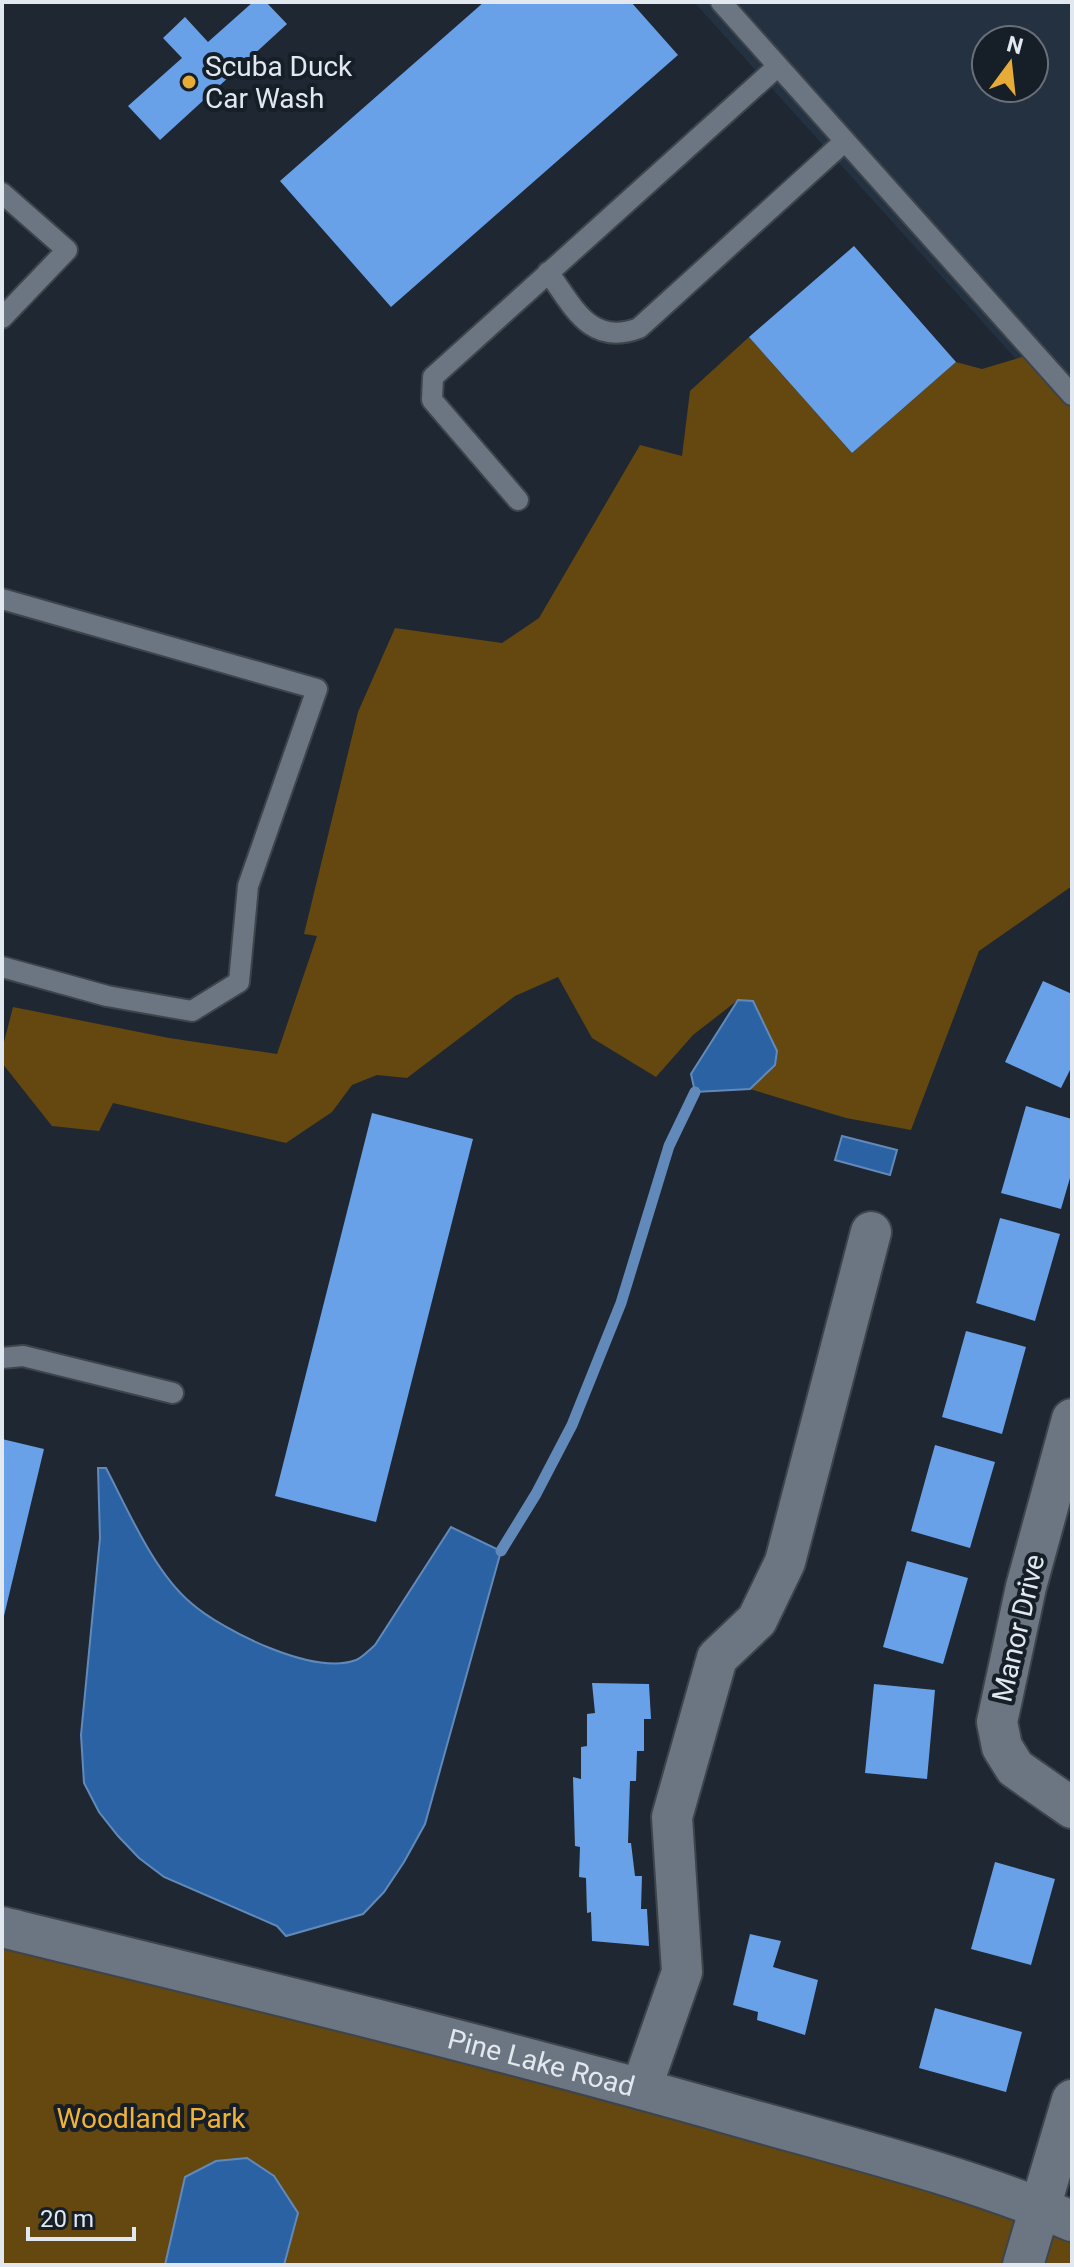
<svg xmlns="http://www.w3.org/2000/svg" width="1074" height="2267" font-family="Roboto,sans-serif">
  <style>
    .built { fill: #243140; fill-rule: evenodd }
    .green { fill: #64480f }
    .water { fill: #2a62a3; stroke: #618aba; stroke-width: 2 }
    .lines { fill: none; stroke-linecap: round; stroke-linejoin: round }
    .stream { stroke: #618aba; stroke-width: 11 }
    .building { fill: #68a1e7 }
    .lane-casing { stroke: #3d444c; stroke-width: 24 }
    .street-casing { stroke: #3d444c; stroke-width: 44 }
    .lane { stroke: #6c7582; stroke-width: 20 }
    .street { stroke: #6c7582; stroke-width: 40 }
    .poi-dot { fill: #e7ac37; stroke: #161e28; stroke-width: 3 }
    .labels { text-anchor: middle; stroke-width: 8; stroke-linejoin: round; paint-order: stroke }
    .poi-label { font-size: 28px; fill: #e2e8ef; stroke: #161e28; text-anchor: start }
    .street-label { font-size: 28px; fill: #e2e8ef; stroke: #161e28 }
    .park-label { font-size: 28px; fill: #f1b336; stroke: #161e28 }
  </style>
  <rect width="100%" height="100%" fill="#1f2732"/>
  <path class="built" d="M694,2H1072V421ZM986,40H1034V88H986Z"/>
  <path class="green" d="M749,337L852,453L956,362L982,369L1035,353L1072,401V886L979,951L911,1130L846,1118L750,1089L775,1065L753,1001L738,1000L693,1035L656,1077L592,1038L558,977L515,996L407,1078L377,1075L352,1085L332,1112L286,1143L113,1103L99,1131L52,1126L2,1063V1050L13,1007L169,1038L277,1054L317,936L304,934L358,712L395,628L502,643L539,618L640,445L682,456L690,391Z
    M2,1926L1072,2224V2265H2Z"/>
  <path class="water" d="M738,1000L753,1001L777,1051L775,1065L750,1089L695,1092L691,1074Z
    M842,1136L897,1150L890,1175L835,1160Z
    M98,1468H106C128,1510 154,1572 191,1603C223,1631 314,1676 356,1660C363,1657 369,1650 375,1645L451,1527L501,1551L425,1824L404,1862L384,1892L363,1914L286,1936L277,1926L164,1877L139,1858L118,1836L99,1812L84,1783L81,1735L100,1538Z
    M247,2158L274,2176L298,2213L284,2265H165L185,2177L216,2161Z"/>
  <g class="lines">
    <path class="stream" d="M501,1551L536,1494L572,1425L621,1303L669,1146L695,1092"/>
  </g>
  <path class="building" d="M253,2H266L287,24L160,140L128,106L182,58L163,38L185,17L208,42Z
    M484,2H631L678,55L391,307L280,181Z
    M854,246L956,362L852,453L749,337Z
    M1043,981L1072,994V1066L1061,1088L1005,1062Z
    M1026,1106L1072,1119V1171L1061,1209L1001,1193Z
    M372,1113L473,1139L376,1522L275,1496Z
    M1000,1218L1060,1234L1035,1321L976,1303Z
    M966,1331L1026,1347L1002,1434L942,1417Z
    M2,1439L44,1449L3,1620H2Z
    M935,1445L995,1462L970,1548L911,1531Z
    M907,1561L968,1578L943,1664L883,1647Z
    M592,1683L649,1684L651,1719H644V1751H637L636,1781H630L628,1843H631L635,1876H642L641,1909H647L649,1946L592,1941L591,1912L587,1913L586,1878L579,1877L580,1847L575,1846L573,1777L581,1779V1747L587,1746V1714L595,1713Z
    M874,1684L935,1690L927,1779L865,1773Z
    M995,1862L1055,1879L1031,1965L971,1949Z
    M750,1934L781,1941L773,1967L818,1980L805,2035L757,2020L758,2012L733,2005Z
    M935,2008L1022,2032L1006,2092L919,2068Z"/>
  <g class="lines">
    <g class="lane-casing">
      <path id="lane" d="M721,2L1072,395
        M2,193L67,250L2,318
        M548,272C573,306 590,347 639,328L845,141
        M518,500L432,400L433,377L778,66
        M2,599L317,689L248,886L239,982L192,1011L107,996L2,967
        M2,1358L23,1356L173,1393"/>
    </g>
    <g class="street-casing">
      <g id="street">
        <path d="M1072,1419L1026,1587L997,1722L1002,1747L1015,1768L1072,1808"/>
        <path id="s1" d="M2,1927C244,1986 487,2045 727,2113C842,2146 961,2174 1072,2221"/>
        <path d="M641,2089L682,1972L672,1817L717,1658L757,1620L785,1562L871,1232"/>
        <path d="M1023,2265L1072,2100"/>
      </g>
    </g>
    <use href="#lane" class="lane"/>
    <use href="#street" class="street"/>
  </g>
  <circle class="poi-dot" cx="189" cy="82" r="8"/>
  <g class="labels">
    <g class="poi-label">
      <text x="205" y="76">Scuba Duck<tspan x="205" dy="32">Car Wash</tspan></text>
    </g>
    <g class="street-label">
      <text transform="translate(1018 1628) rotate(-77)" y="10">Manor Drive</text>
      <text dy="10" stroke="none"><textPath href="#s1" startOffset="556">Pine Lake Road</textPath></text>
    </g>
    <g class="park-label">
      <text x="151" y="2128">Woodland Park</text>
    </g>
  </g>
  <rect width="1074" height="2267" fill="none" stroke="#e2e8ef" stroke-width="8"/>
  <g transform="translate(1010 64) rotate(15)"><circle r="38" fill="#161e28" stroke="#686f78" stroke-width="2"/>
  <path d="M0-6L14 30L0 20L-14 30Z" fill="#e7ac37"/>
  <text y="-12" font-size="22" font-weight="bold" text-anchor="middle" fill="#e2e8ef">N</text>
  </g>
  <path d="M28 2227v12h106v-12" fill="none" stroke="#e2e8ef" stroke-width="4"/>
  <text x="40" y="2227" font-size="24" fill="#e2e8ef" stroke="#161e28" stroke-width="6" paint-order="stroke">20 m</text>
</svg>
